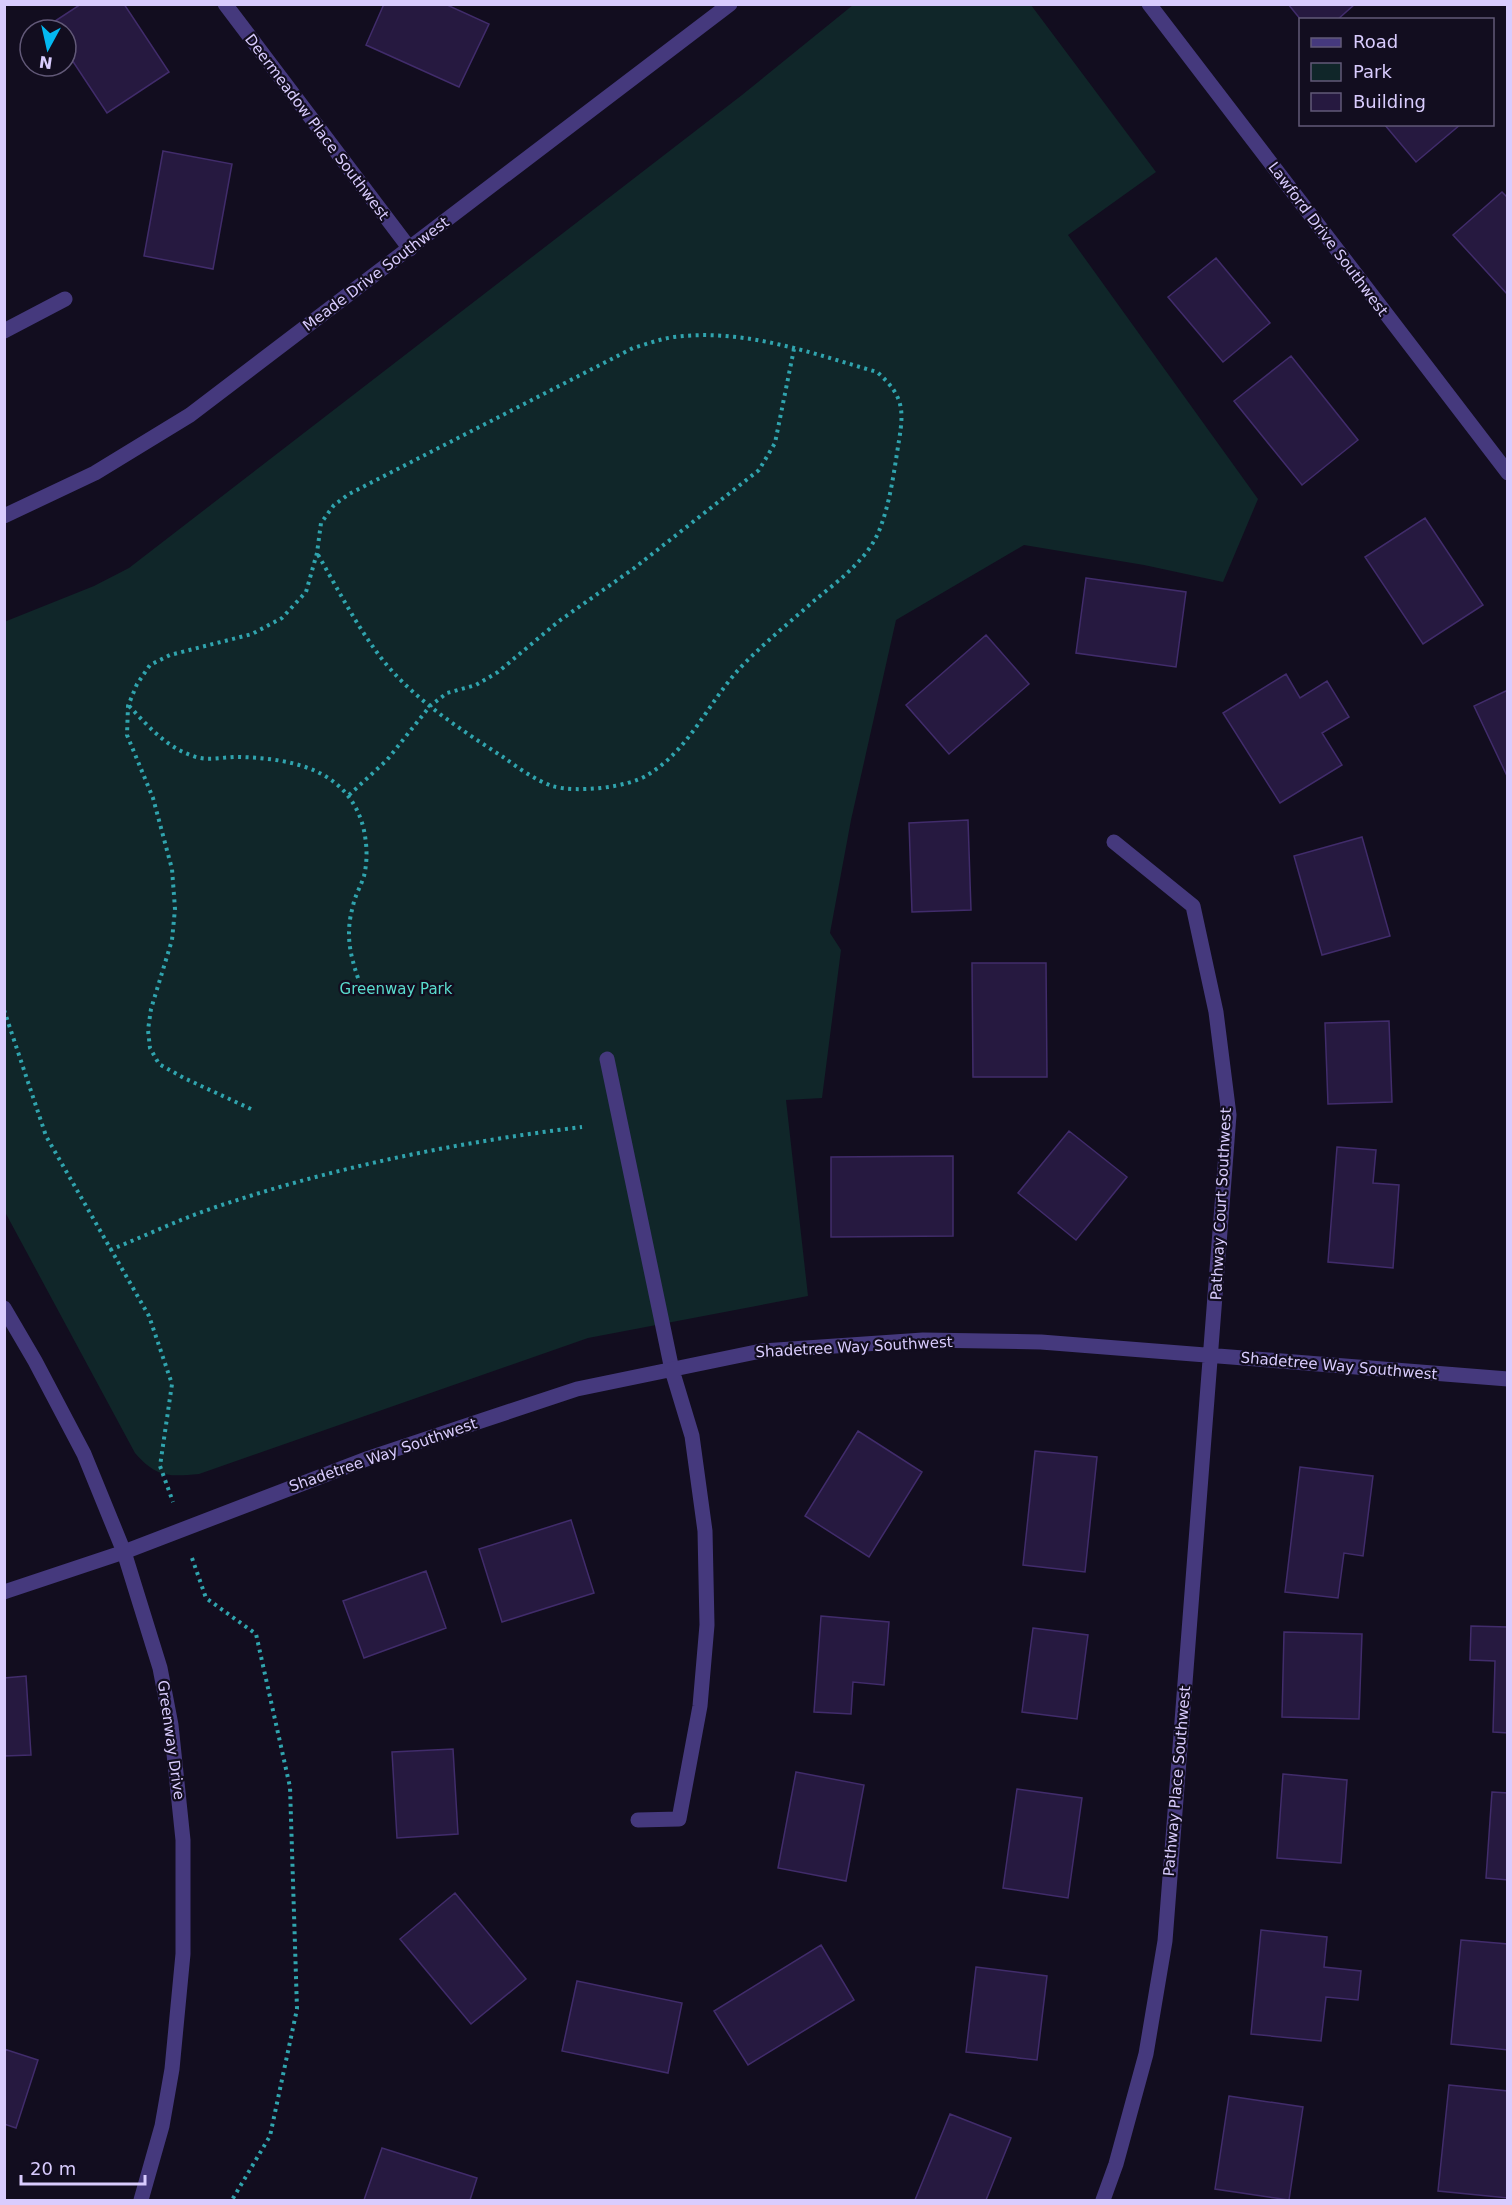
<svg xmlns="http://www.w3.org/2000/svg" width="1512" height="2205" font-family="'DejaVu Sans',sans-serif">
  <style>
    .green { fill: #102629 }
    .building { fill: #261940; stroke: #412c6b; stroke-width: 1.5 }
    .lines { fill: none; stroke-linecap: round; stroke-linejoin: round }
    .path { stroke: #30a4ae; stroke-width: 4; stroke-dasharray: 3 4.5; stroke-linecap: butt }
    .service { stroke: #45397d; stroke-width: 15 }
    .minor { stroke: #45397d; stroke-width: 15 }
    .labels { text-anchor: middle; stroke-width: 4.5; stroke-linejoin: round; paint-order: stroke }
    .street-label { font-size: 15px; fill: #d9ccfe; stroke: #120d1f }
    .park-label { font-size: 15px; fill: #5adcce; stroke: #120d1f }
  </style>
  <rect width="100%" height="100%" fill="#120d1f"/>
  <path class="green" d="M853,5H1031L1156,172L1068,235L1258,499L1223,582L1144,565L1024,545L896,620L851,820L830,933L841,950L822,1098L786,1100L808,1296L588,1338L199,1474C168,1477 156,1477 135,1453L5,1212L4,622L94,586L129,568L742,95Z"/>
  <path class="building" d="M81,4H124L169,72L107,113L66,51V30H52L49,25Z
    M384,4H445L489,24L459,87L366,45Z
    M1288,4H1355L1337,20H1301Z
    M1384,124H1461L1416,162Z
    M163,151L232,164L213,269L144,256Z
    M1502,192L1508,198V295L1453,235Z
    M1216,258L1270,323L1223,362L1168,297Z
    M1291,356L1358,440L1302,485L1234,401Z
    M1425,518L1483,605L1423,644L1365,557Z
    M1086,578L1186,592L1176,667L1076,653Z
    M986,635L1029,684L949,754L906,705Z
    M1286,674L1300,698L1327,681L1349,717L1322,733L1342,765L1280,803L1223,713Z
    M1508,690V778L1474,706Z
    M968,820L971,910L912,912L909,823Z
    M1362,837L1390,936L1322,955L1294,856Z
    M972,963H1046L1047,1077H973Z
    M1389,1021L1392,1102L1328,1104L1325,1023Z
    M1069,1131L1127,1177L1076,1240L1018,1193Z
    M1337,1147L1376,1150L1373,1183L1399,1185L1393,1268L1328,1262Z
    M953,1156V1236L831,1237V1157Z
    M858,1431L922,1472L869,1557L805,1516Z
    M1035,1451L1097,1457L1085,1572L1023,1565Z
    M1300,1467L1373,1476L1363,1556L1344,1553L1338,1598L1285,1592Z
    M571,1520L594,1593L502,1622L479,1549Z
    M426,1571L446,1628L364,1658L343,1601Z
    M821,1616L889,1622L884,1685L853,1682L851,1714L814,1712Z
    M1471,1626L1508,1627V1733L1493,1732L1495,1661L1470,1660Z
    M1033,1628L1088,1635L1077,1719L1022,1712Z
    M1284,1632L1362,1634L1359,1719L1282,1717Z
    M26,1676L31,1755L4,1756V1678Z
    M453,1749L458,1834L397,1838L392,1752Z
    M796,1772L864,1785L846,1881L778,1868Z
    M1283,1774L1347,1780L1341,1863L1277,1858Z
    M1017,1789L1082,1798L1068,1898L1003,1888Z
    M1492,1792L1508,1793V1880L1486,1878Z
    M455,1893L526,1979L471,2024L400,1939Z
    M1261,1930L1327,1937L1324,1967L1361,1971L1358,2000L1326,1997L1321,2041L1251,2034Z
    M1461,1940L1508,1944V2050L1451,2044Z
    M821,1945L854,2000L748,2065L714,2011Z
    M976,1967L1047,1976L1037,2060L966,2052Z
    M577,1981L682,2003L668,2073L562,2051Z
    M4,2049L38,2060L16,2128L4,2124Z
    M1449,2085L1508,2091V2198L1438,2191Z
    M1229,2096L1303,2107L1289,2200L1215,2189Z
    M950,2114L1011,2138L986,2200H915Z
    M382,2148L477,2178L470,2200H364Z"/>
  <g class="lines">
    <path class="path" d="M129,706C148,726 166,747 193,756C209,762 226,756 242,757C294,759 347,770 363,826C367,843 368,859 364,876C361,886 355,895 353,906C345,934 350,955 359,981
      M349,795L387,760L430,706L447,693L476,685L498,672L559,621L633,569L759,470L775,443L794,349
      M4,1010L46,1136L149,1316L172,1384L160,1466L173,1502
      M251,1109L184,1078L159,1064L150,1048L148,1030L151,1009L172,940L175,909L172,869L153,798L127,735L128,706L137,684L150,665L170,655L252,634L282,618L306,592L317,553L321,523L334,505L349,494L633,348C647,344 660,339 674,337C744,328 811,353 877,372C908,399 903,415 897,453C893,479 889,506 879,531C867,560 838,581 815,600C790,622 764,643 741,667C709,701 690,749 649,774C628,788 576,793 552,786C535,780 517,767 503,757C457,727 408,696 376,651C354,621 336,586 317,553
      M110,1250C145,1236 180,1219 216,1207C334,1167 458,1142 582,1127
      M192,1558L206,1598L256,1634L290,1787L297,2009L270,2136L232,2200"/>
    <path class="service" d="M4,331L65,299
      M607,1059L672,1370"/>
    <path class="minor" d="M225,4L410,249
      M1149,4L1508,473
      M4,516L95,473L190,415L730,4
      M4,1308L35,1361L84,1454L124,1552L160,1668L171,1725L183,1840V1954L172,2069L162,2126L141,2200
      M4,1592L124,1552L369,1458L577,1389L761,1351L923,1340L1041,1342L1508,1379
      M638,1820L679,1819L700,1706L707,1625L705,1531L692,1436L672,1370
      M1103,2200L1116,2164L1146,2054L1165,1941L1229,1115L1216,1012L1193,906L1114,842"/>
  </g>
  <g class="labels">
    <g class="street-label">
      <text transform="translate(317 127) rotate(53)" y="5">Deermeadow Place Southwest</text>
      <text transform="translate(1328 239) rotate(53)" y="5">Lawford Drive Southwest</text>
      <text transform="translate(376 274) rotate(-37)" y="5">Meade Drive Southwest</text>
      <text transform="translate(1221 1204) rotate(-87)" y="5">Pathway Court Southwest</text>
      <text transform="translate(854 1347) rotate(-3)" y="5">Shadetree Way Southwest</text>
      <text transform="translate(1339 1366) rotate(5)" y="5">Shadetree Way Southwest</text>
      <text transform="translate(383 1455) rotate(-19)" y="5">Shadetree Way Southwest</text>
      <text transform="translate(171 1740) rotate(82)" y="5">Greenway Drive</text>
      <text transform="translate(1177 1781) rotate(-85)" y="5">Pathway Place Southwest</text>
    </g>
    <g class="park-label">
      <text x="396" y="994">Greenway Park</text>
    </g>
  </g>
  <rect width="1512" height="2205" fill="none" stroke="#d9ccfe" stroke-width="12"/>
  <rect x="1299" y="18" width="195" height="108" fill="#120d1f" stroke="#625978" stroke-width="1.5"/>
  <rect x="1311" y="38" width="30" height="9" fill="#45397d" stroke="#625978" stroke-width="1.5"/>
  <text x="1353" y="48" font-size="18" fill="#d9ccfe">Road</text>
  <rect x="1311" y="63" width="30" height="18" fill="#102629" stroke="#625978" stroke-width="1.5"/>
  <text x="1353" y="78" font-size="18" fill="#d9ccfe">Park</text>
  <rect x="1311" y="93" width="30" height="18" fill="#261940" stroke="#625978" stroke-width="1.5"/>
  <text x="1353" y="108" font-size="18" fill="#d9ccfe">Building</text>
  <g transform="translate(48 48) rotate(188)"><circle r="28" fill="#120d1f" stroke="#625978" stroke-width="1.5"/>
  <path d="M0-4.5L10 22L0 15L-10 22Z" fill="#04b9f1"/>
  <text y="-9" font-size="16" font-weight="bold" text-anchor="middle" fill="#d9ccfe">N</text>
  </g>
  <path d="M21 2175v9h124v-9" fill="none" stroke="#d9ccfe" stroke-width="3"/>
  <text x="30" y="2175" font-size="18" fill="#d9ccfe" stroke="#120d1f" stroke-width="4.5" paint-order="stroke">20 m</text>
</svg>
